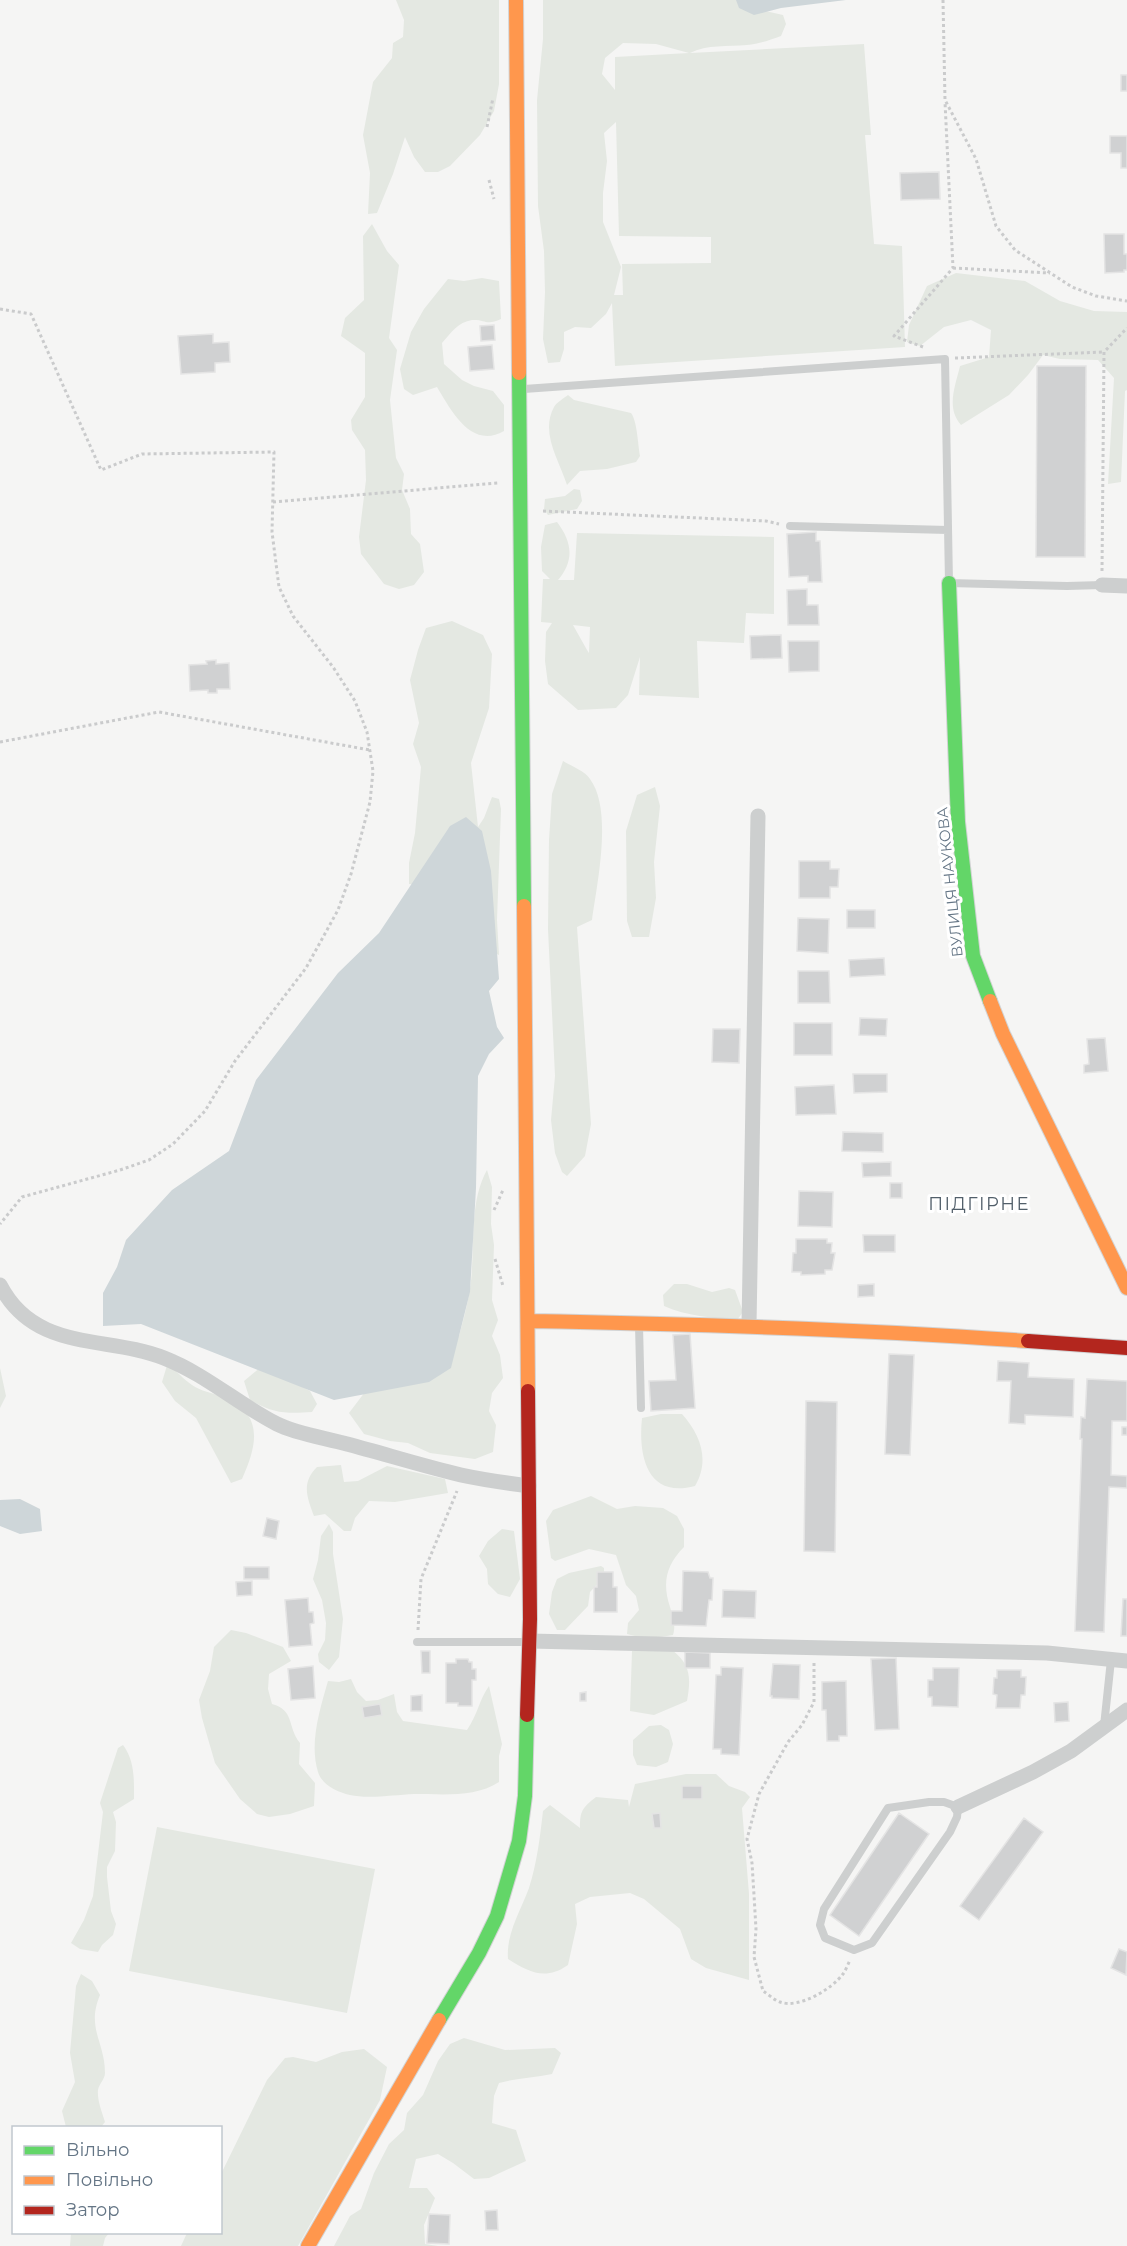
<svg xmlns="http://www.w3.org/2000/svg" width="1127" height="2246" font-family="Montserrat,sans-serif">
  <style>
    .green { fill: #e4e8e2; fill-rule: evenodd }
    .water { fill: #ced6d9 }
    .building { fill: #d0d1d2; stroke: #e4e4e4; stroke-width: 1.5 }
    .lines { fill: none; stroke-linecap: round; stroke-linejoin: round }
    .fast-casing { stroke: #d2d3d4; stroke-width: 16 }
    .slow-casing { stroke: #d2d3d4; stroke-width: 16 }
    .jam-casing { stroke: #d2d3d4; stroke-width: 16 }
    .path { stroke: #cacbcc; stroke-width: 3; stroke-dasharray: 3 3; stroke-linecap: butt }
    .lane { stroke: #cdcfcf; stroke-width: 8 }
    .street { stroke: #cdcfcf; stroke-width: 15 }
    .fast { stroke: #63d668; stroke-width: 14 }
    .slow { stroke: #ff974d; stroke-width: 14 }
    .jam { stroke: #b3261e; stroke-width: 14 }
    .labels { text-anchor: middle; stroke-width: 6; stroke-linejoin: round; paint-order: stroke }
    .street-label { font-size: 15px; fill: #647585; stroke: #fff }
    .quarter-label { font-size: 18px; letter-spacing: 1.5px; fill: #525f6a; stroke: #fff }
  </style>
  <rect width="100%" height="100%" fill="#f5f5f4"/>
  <path class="green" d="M396,0H499V84L494,111L480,135L450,166L438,172H425L414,157L405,137L393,174L377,213L368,214L370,173L363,135L373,82L392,58L393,43L403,37L404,20Z
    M543,0H742L761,10L783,15L786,24L781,36C770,40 759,44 747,45C728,47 707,44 690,53L864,44L871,135H865L874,244L902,246L905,347L615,366L612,303L606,314L591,328L575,327L564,332V349L560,362L548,363L543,339L545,292L544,251L538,206L537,100L543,39ZM623,43L656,44L689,53L615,57V90L602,74L605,58ZM616,122L619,236L711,237V263L622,264L623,295H614L621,267L603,222V193L607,161L604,133Z
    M372,224L387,251L399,265L389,338L397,350L390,400L396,458L404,474L402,490L410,509L411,534L420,544L424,572L414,585L399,589L384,584L361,554L359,537L366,480L365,450L352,430L351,420L365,397V353L341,336L345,318L364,300L363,236Z
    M956,273L1025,281L1060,301L1094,311L1127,312V390L1125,391L1121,482L1108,484L1114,378L1098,360L1060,359L1043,355L1028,375L1009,395L961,425C946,408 955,387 960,366L989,357L991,330L971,320L944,327L920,346L907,342L909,325L927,286Z
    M482,278L499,281L501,319C486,326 485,319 472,320C458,322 451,333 442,343L444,364L462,380L474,386L493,391L504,405V431C471,450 451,410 437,387L413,395L404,389L400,369L411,332L424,309L448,279L464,281Z
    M568,395L574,400L631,413C637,420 638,445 640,456L636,462L607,469L580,471L567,485C559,460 540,433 554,407C556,403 564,398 568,395Z
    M574,489L580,490L582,501L577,509L548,515L544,509L545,499L565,496Z
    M557,522C573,543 574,561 558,580H574L577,533L774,537V614L746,613L744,643L697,641L699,698L639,695L640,657L628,695L616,708L578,710L548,684L545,661L546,632L552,623L541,622L543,579H550L542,571L541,547L545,525ZM573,625L590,627L589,653L587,650Z
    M452,621L483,635L492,654L489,708L471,763L478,827L484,818L492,797L499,799L501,809L497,920L499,955L493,952L439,887L409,884V863L415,833L421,767L413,744L419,723L410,680L418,650L426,628Z
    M563,761C571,766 585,771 590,779C613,810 597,884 592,920L577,927L591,1124L585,1156L567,1176L562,1172L555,1153L551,1120L555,1076L548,929L549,840L552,794Z
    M655,787L660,806L654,862L656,898L649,937H632L627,921L626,831L637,795Z
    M487,1170L492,1187L491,1224L494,1245L492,1300L498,1320L492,1336L500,1355L503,1378L492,1393L489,1411L496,1425L493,1452L475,1459L430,1453L408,1443L390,1441L364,1434L349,1413L371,1384L459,1336C464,1318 469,1299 471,1281C475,1245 469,1202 487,1170Z
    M674,1284H687L712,1292L729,1288L735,1290L743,1312L737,1320C712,1318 687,1316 664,1306L663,1295Z
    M168,1362C175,1370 183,1379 192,1385C200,1391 213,1393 223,1397C265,1414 257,1445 242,1479L231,1483L196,1418L175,1401L162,1382Z
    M262,1366L310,1391L317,1404L312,1412C285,1414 273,1413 250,1400L244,1381Z
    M0,1368L6,1396L0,1408Z
    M661,1414H682C701,1435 710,1461 695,1486C647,1499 638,1456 642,1418Z
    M341,1465L344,1482L358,1481L387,1466L445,1479L448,1493L395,1502L369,1501L355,1518L351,1531H344L325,1514L314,1516C307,1497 301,1483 317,1467Z
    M591,1496L617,1509L635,1506L663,1508L677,1516L684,1529V1547C666,1565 662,1583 670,1607C673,1617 676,1625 673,1635C656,1638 643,1639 627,1634L628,1623L639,1610L636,1596L626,1585L616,1555L589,1549L555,1561L551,1558L546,1521L553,1510Z
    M329,1524L333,1532V1554L343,1619L339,1657L329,1670L319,1662L318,1654L325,1640L326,1623L322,1600L313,1579L318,1560L321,1536Z
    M502,1529L514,1531L520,1579L510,1597L498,1594L488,1584L487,1569L479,1556L488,1541Z
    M601,1566L604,1568V1577L590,1592L588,1606L565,1630H557L549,1614L552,1592L557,1579L569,1573Z
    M231,1630L246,1633L283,1647L291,1661L269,1674L268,1689L272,1704C295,1710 287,1727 300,1743L299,1764L315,1783L314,1806L290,1814L269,1817L257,1814L240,1799L215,1763L202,1718L199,1700L210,1671L214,1647Z
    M672,1650C691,1665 691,1678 687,1701L654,1715L630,1711L632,1651Z
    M351,1679L357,1692L366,1701L378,1700L394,1694L397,1712L403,1721L467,1730C478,1714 479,1700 489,1686L502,1744L499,1756V1782C475,1798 442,1794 414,1794C395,1795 367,1799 350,1795C337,1792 322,1785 318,1772C309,1743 320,1709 328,1681L339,1682Z
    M661,1725L669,1730L673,1744L668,1762L656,1767L637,1765L633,1755V1740L649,1726Z
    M123,1745C135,1761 134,1780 134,1799L113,1812L116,1822L115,1851L107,1867V1877L111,1911L116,1924L113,1935L102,1945L98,1952L80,1949L71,1943L84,1920L93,1896L103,1812L100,1803L118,1748Z
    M686,1774H716L729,1786L745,1792L750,1797L742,1808L749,1894V1980L706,1968L691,1959L680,1929L644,1899L630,1893L590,1897L575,1904L577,1924L568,1965C545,1981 529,1972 508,1959C506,1934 520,1912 529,1888C537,1863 540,1837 543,1811L550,1805L580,1828C580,1811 582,1808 596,1797L628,1800L629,1807L635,1784Z
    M157,1827L375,1869L347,2013L129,1971Z
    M81,1974L92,1981L100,1995C86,2028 105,2042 105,2073C105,2079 99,2084 98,2090C97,2100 102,2112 105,2122L101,2127H66L62,2111L75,2082L70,2053L76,1986Z
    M464,2038L505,2050L555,2048L561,2053L552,2074C534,2078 517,2078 499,2083L494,2096L492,2123L516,2130L526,2161L489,2178L474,2179L453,2163L438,2154L416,2159L409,2188H427L435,2198L424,2225L425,2244L438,2246H334L350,2216L361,2209L374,2173L389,2144L404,2130L407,2113L423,2095L438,2061L450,2044Z
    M364,2049L387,2067L380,2100L298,2246H181L187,2233L220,2232L221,2174L267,2080L285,2058L293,2057L316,2062L342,2052Z
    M71,2233V2232L109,2233L105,2238L103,2246H70Z"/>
  <path class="water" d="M736,0H846L781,8L754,15L739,8Z
    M466,817L482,831L491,871L499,979L489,991L497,1027L504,1038L489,1054L478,1076L476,1188L470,1292L451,1368L429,1382L334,1400L141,1324L103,1326V1293L117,1267L126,1240L172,1190L229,1151L256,1080L338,973L379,933L450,826Z
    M20,1499L40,1509L42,1531L20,1534L0,1526V1500Z"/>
  <path class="building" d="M1121,75H1127V91H1121Z
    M1110,136H1127V168H1121V153H1110Z
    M939,172L940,199L901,200L900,173Z
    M1104,234H1124V254H1127V270H1124V272L1105,273Z
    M494,325L495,340L481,341L480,326Z
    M213,334V343L229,342L230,362L215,363V372L181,374L178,336Z
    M492,345L494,369L470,371L468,347Z
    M1037,366H1086L1085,557H1036Z
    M816,532V541H820L822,582H808V576L789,577L787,534Z
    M807,589V605H818L819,625H788L787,590Z
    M781,635L782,658L751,659L750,636Z
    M788,641H819V671L789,672Z
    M216,660V664L229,663L230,689H217V693H208V690L190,691L189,665L207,664L206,661Z
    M799,861H830V869H839L838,887H830V898H799Z
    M847,910H875V928H847Z
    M798,918L829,919L828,953L797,951Z
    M884,958L885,975L850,977L849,960Z
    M798,971H829L830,1003H798Z
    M860,1018L887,1019L886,1036L859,1035Z
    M794,1023H832V1055H794Z
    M713,1029H740L739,1063L712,1062Z
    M1105,1038L1108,1071L1084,1073V1065L1089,1064L1087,1039Z
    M853,1074H887V1092L854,1093Z
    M834,1085L836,1114L796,1115L795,1087Z
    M843,1132L883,1133V1152L842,1151Z
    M891,1162V1176L863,1177L862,1163Z
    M890,1183H902V1198H890Z
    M799,1191L833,1192L832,1227L798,1226Z
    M863,1235H895V1252H864Z
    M796,1239H827V1243H832L831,1253H835L832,1270H825V1274L801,1275V1272H792L793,1253H796Z
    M874,1284V1296L858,1297V1285Z
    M690,1334L695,1408L651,1411L649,1381L676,1380L673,1335Z
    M889,1354L914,1355L910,1455L885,1454Z
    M998,1361L1029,1363L1028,1377L1074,1379L1073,1417L1025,1415V1424L1009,1423L1011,1381H997Z
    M1087,1379L1127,1381V1421H1112L1111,1475L1127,1476V1488L1109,1487L1104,1632L1075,1631L1082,1439H1080L1081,1417L1085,1418Z
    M806,1401L837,1402L835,1552L804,1551Z
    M1122,1427H1127V1435H1122Z
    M267,1518L279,1521L276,1539L263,1536Z
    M244,1567H269V1579H244Z
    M683,1571L708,1572L710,1578H713L712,1600H709L706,1626L671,1625V1611H682Z
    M597,1572H613V1587H617V1612H594V1587H597Z
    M252,1581V1595L237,1596L236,1582Z
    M723,1590L756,1591L755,1618L722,1617Z
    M308,1598L309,1612H313L314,1623L310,1624L312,1645L289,1647L285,1600Z
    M1123,1599H1127V1636H1121Z
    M421,1651H430V1673H422Z
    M685,1652L710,1653V1668H685Z
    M896,1658L899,1729L875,1730L871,1659Z
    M456,1659H468L469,1662H472V1669H476V1680H472V1706H458V1703H446V1663H456Z
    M773,1664L800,1665L799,1699L772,1698V1696H770Z
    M313,1666L315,1698L291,1700L288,1669Z
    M721,1667L743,1668L739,1755L721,1754V1749H713L716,1675H721Z
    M933,1668H959L958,1707L932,1706V1697H928V1680H933Z
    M997,1670H1021V1677H1026L1025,1695H1021L1020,1708H996L997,1695L993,1694L994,1678H997Z
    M846,1681L847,1736H839V1741H827L826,1710H822V1682Z
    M586,1692V1701H580V1693Z
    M422,1695V1711H411V1696Z
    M1068,1702L1069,1721L1055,1722L1054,1703Z
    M380,1704L382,1715L364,1718L362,1707Z
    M682,1786H702V1799H682Z
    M660,1813L661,1828H654L652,1814Z
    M899,1813L929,1834L859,1936L830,1915Z
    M1024,1818L1043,1832L979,1920L960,1906Z
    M1119,1949L1127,1952L1126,1975L1111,1968Z
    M497,2210L498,2230H486L485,2211Z
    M429,2214L450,2215L449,2244L427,2243Z"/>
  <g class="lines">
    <g class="fast-casing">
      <path id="fast" d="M519,373L524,906
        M949,583L958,822L973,956L990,1001
        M439,2020L479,1953L497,1916L519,1841L525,1796L527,1715"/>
    </g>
    <g class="slow-casing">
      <path id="slow" d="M516,0L519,373
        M524,906L528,1391
        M990,1001L1003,1034L1127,1288
        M528,1321C695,1324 861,1329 1028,1341
        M308,2246L439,2020"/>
    </g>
    <g class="jam-casing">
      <path id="jam" d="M1028,1341L1127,1348
        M527,1715L530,1619L528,1391"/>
    </g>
    <path class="path" d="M943,0L945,100L976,159L996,226L1015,250L1072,287L1096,296L1127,301
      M487,127L493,98
      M489,180L494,199
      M953,268L1050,273
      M0,309L31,314L101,470L142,454L274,452L272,532L279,587L293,616L333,667L355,701L367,732L373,771L370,802L351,874L338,910L306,968L235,1061L205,1111L173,1144L149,1160L120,1170L22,1197L0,1224
      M923,347L894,336L953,268L945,102
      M955,358L1104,352
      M273,502L498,483
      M543,511L766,521L779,524
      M1102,571L1104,352L1127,328
      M0,742L159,712L370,750
      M494,1210L503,1190
      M495,1259L503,1286
      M418,1630L421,1579L457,1491
      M814,1663V1702L802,1725L788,1742L759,1794L747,1839L752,1863L754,1895L756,1929L754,1957L763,1991C768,1994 774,2000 780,2002C799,2009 832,1989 843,1974C846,1970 848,1964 850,1960"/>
    <path class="lane" d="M524,389L945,359L949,583L1067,586L1102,585
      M790,526L948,530
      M639,1325L641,1408
      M417,1642H524
      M1104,1726L1111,1660
      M929,1802H944L958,1807L957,1817L950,1832L872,1943L854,1950L825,1938L820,1925L824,1909L888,1808Z"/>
    <path class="street" d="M1102,585L1127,586
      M0,1285C35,1353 107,1335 164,1358C205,1374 238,1404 277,1424C297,1434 326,1438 347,1444C385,1454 423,1466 461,1475C484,1480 506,1483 529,1486
      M749,1325L758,816
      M530,1641L1047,1653L1127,1661
      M958,1807L1033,1772L1071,1751L1127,1710"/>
    <use href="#fast" class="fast"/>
    <use href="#slow" class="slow"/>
    <use href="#jam" class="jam"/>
  </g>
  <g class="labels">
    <g class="street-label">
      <text transform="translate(950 882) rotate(-96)" y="5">ВУЛИЦЯ НАУКОВА</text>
    </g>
    <g class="quarter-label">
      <text x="979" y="1210">ПІДГІРНЕ</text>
    </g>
  </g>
  <rect x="12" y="2126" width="210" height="108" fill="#ffffff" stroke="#c1c8ce" stroke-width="1.5"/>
  <rect x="24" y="2146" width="30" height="9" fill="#63d668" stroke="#c1c8ce" stroke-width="1.5"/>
  <text x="66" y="2156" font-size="18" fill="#647585">Вільно</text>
  <rect x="24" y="2176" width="30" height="9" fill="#ff974d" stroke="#c1c8ce" stroke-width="1.5"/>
  <text x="66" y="2186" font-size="18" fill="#647585">Повільно</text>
  <rect x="24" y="2206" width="30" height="9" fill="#b3261e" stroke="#c1c8ce" stroke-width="1.5"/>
  <text x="66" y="2216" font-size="18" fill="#647585">Затор</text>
</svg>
